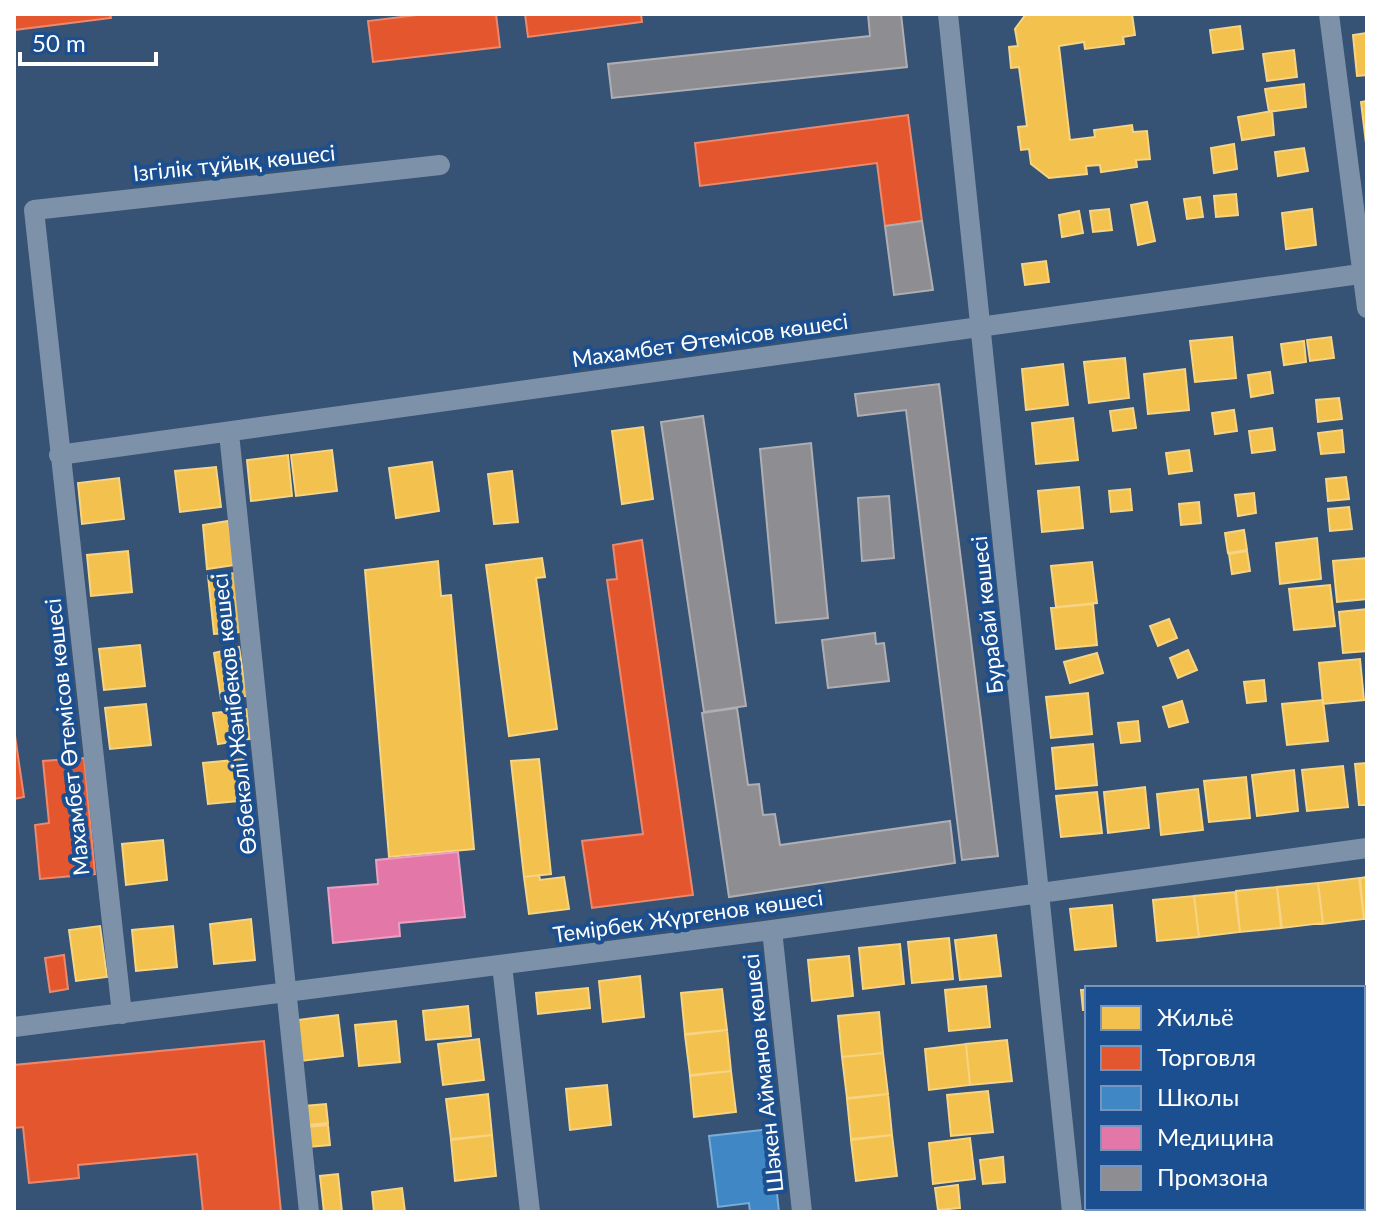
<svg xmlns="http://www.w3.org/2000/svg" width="1381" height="1226" font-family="Lato,sans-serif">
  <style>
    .homes { fill: #f2c14e; stroke: #f6d483; stroke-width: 2 }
    .shops { fill: #e4572e; stroke: #ec896d; stroke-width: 2 }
    .schools { fill: #3f88c5; stroke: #79acd6; stroke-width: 2 }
    .health { fill: #e377a8; stroke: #eba0c2; stroke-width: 2 }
    .industry { fill: #8d8d92; stroke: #afafb3; stroke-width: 2 }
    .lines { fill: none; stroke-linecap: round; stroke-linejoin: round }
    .minor { stroke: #7d92a8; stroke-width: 20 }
    .labels { text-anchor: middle; stroke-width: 8; stroke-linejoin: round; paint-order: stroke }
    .street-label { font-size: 22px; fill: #fff; stroke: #1b4f8f }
  </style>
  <rect width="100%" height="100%" fill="#365274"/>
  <path class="homes" d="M1026,14H1132L1135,35L1123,37L1124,44L1085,49L1084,42L1059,46L1070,140L1095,137L1094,130L1132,125L1133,132L1147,131L1150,159L1136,160L1137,167L1101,172L1100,165L1086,166L1087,174L1049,178L1031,164L1029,149L1021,150L1018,127L1027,126L1019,67L1011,68L1009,47L1018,46L1015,29Z
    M1240,26L1243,49L1213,53L1210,30Z
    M1367,33V75L1357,76L1353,35Z
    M1294,50L1297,77L1267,81L1263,54Z
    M1304,84L1306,107L1269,112L1265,89Z
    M1367,101V142L1366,143L1361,102Z
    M1272,111L1274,135L1242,140L1238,117Z
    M1234,144L1237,169L1214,173L1211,148Z
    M1304,148L1308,171L1278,176L1275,152Z
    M1236,194L1238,215L1216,217L1214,196Z
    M1200,197L1203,217L1187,219L1184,199Z
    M1147,202L1155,241L1138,245L1131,205Z
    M1109,209L1112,230L1093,232L1090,211Z
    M1312,209L1316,245L1286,249L1282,213Z
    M1079,211L1083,233L1062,237L1059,215Z
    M1046,261L1049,282L1025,285L1022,264Z
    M1232,337L1236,378L1195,382L1190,341Z
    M1331,337L1334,358L1310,361L1307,340Z
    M1304,341L1306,362L1284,365L1281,344Z
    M1125,358L1129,398L1089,403L1084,362Z
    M1063,364L1068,405L1026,410L1022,369Z
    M1185,369L1189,410L1148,414L1144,374Z
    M1270,372L1273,393L1251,397L1248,375Z
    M1339,398L1342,419L1318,422L1316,400Z
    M1133,408L1136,428L1113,431L1110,411Z
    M1234,410L1237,431L1215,434L1212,413Z
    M1073,418L1078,460L1036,464L1032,423Z
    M643,427L653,499L622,504L612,431Z
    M1272,428L1275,450L1252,453L1249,431Z
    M1342,430L1344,452L1321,454L1318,433Z
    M332,450L337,491L296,496L291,455Z
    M1189,450L1192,471L1169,474L1166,453Z
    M288,455L292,496L251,501L247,460Z
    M432,462L439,511L396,518L389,468Z
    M216,467L221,507L180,512L175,471Z
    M512,471L518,522L494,524L488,474Z
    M1346,477L1349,499L1328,501L1326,479Z
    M119,478L124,519L82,524L78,483Z
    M1079,487L1083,528L1042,532L1038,491Z
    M1130,489L1132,510L1111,512L1109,491Z
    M1254,493L1256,513L1238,516L1235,495Z
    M1199,502L1201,523L1181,525L1179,504Z
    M1349,507L1352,529L1330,531L1328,509Z
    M228,521L235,565L207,569L203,525Z
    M1244,530L1247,550L1228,553L1225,533Z
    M1317,538L1321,579L1280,584L1276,543Z
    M128,551L132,592L91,596L87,555Z
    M1247,551L1250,571L1232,574L1229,554Z
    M542,558L545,577L536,578L557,729L509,736L486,565Z
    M1367,558V599L1337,602L1333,561Z
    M438,561L441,596L451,595L474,849L389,857L365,570Z
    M1092,562L1097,603L1056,607L1051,566Z
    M235,573L240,632L214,634L208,576Z
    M1330,585L1335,626L1294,630L1289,589Z
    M1093,604L1097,645L1056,649L1051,608Z
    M1367,609V651L1343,653L1339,612Z
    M1169,619L1177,638L1158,646L1150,626Z
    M140,645L145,686L104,690L99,649Z
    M239,647L247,696L221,699L214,653Z
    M1188,650L1197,670L1178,678L1170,658Z
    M1097,653L1103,673L1070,683L1064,662Z
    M1360,659L1364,700L1323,704L1319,663Z
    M1264,680L1266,701L1247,703L1244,682Z
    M1088,693L1092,734L1051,738L1046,697Z
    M1323,700L1328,741L1287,745L1282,704Z
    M1182,701L1188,722L1169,727L1163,707Z
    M146,704L151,745L110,749L105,708Z
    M247,709L250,739L218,744L213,713Z
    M1138,721L1140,741L1121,743L1118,723Z
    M1093,744L1097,785L1056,789L1052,748Z
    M244,759L249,800L208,804L203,763Z
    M539,759L551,874L524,877L511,761Z
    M1367,763V805H1359L1355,764Z
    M1343,766L1348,807L1307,811L1302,770Z
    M1294,770L1298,811L1257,816L1252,775Z
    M1246,777L1250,818L1209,822L1204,781Z
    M1145,787L1149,828L1108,833L1104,792Z
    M1198,789L1203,830L1161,835L1157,794Z
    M1097,792L1102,833L1061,837L1056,796Z
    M163,840L167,880L126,885L122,844Z
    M539,875L540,880L564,877L569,909L529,914L524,877Z
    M1367,877V919H1364L1360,878Z
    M1359,878L1364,919L1323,924L1318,883Z
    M1318,883L1323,923L1282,928L1277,887Z
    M1277,887L1281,928L1240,932L1236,891Z
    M1235,892L1240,932L1199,937L1194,896Z
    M1194,896L1199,937L1157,941L1153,900Z
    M1112,905L1116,946L1075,950L1070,909Z
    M251,919L255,960L214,964L210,924Z
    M100,926L107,977L76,981L69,930Z
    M173,926L177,967L136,971L132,930Z
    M996,935L1001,976L960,980L955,940Z
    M949,938L953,979L912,983L908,942Z
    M900,944L904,984L863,989L859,948Z
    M849,956L853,996L812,1001L808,960Z
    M640,976L644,1017L603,1022L599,981Z
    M986,986L990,1027L949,1031L945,990Z
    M588,988L590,1008L538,1014L536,993Z
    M722,989L727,1030L685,1034L681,993Z
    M1081,990H1087V1010H1083Z
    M468,1006L471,1036L426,1040L423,1011Z
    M879,1012L883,1053L842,1057L838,1016Z
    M338,1015L343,1056L301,1061L297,1020Z
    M396,1021L400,1062L359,1066L355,1025Z
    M727,1030L731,1071L690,1075L685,1035Z
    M479,1039L484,1080L443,1085L438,1044Z
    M1007,1040L1012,1081L970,1085L966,1044Z
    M966,1044L970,1085L929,1090L925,1049Z
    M883,1053L888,1094L847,1098L842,1057Z
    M731,1071L736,1112L694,1117L690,1076Z
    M607,1085L611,1125L570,1130L566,1089Z
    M988,1091L993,1132L951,1136L947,1095Z
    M488,1094L492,1135L451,1139L446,1099Z
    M888,1094L892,1135L851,1139L847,1099Z
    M326,1104L328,1123L306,1125L304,1106Z
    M328,1125L330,1145L308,1147L306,1127Z
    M492,1135L496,1176L455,1181L451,1140Z
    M892,1135L897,1176L856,1181L851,1140Z
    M970,1138L975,1179L933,1184L929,1143Z
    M1003,1157L1005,1182L983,1184L980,1160Z
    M338,1174L342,1212H324L320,1176Z
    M958,1185L960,1208L938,1210L935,1188Z
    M402,1188L405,1212H374L372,1192Z
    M1100,1208H1142L1143,1212H1101Z"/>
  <path class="shops" d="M14,14H110L111,18L14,30Z
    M425,14H496L500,47L373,62L368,21Z
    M525,14H641L642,22L528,37Z
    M908,115L922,221L885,226L877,163L700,186L695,143Z
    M642,540L693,895L592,908L582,841L643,834L607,580L617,579L613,545Z
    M14,729L24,797L14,799Z
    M84,758L95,874L40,879L35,825L49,823L43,761Z
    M64,955L68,989L50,992L45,958Z
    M264,1041L281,1212H203L197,1154L78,1165L79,1178L29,1183L23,1127L14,1128V1065Z"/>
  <path class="schools" d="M770,1129L779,1212H750L749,1203L718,1207L709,1136Z"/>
  <path class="health" d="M458,852L465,917L399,923L400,936L333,943L328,888L378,884L376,860Z"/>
  <path class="industry" d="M868,14H901L907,67L612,98L608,64L870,36Z
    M922,221L933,290L894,295L885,226Z
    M939,384L998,856L962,860L906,410L858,416L855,394Z
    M703,416L746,706L704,712L661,422Z
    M811,443L828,618L776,623L760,449Z
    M889,496L894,558L862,561L858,498Z
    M875,633L876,644L884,643L889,681L828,688L822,640Z
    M737,708L748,785L759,784L763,815L775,814L780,845L950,821L955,863L729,897L702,713Z"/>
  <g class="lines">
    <path class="minor" d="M948,14L1072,1212
      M1329,14L1367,308
      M229,433L309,1212
      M59,455L1367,273
      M772,930L802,1212
      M502,965L530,1212
      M122,1014L34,210L440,165
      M14,1027L772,930L1367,848"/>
  </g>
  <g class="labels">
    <g class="street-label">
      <text transform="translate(234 163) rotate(-6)" y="8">Ізгілік тұйық көшесі</text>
      <text transform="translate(710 340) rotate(-8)" y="8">Махамбет Өтемісов көшесі</text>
      <text transform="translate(987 615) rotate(-96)" y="8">Бурабай көшесі</text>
      <text transform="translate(234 714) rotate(-96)" y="8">Өзбекәлі Жәнібеков көшесі</text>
      <text transform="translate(67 737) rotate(-96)" y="8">Махамбет Өтемісов көшесі</text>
      <text transform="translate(688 916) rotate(-8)" y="8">Темірбек Жүргенов көшесі</text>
      <text transform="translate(763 1073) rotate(-96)" y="8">Шәкен Айманов көшесі</text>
    </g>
  </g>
  <rect width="1381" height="1226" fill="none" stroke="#ffffff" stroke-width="32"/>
  <rect x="1085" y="986" width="280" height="224" fill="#1b4f8f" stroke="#7695bc" stroke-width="2"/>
  <rect x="1101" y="1006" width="40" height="24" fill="#f2c14e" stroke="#7695bc" stroke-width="2"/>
  <text x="1157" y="1026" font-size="24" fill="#ffffff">Жильё</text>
  <rect x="1101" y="1046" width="40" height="24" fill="#e4572e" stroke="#7695bc" stroke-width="2"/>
  <text x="1157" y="1066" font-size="24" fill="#ffffff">Торговля</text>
  <rect x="1101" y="1086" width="40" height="24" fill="#3f88c5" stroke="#7695bc" stroke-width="2"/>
  <text x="1157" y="1106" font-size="24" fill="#ffffff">Школы</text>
  <rect x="1101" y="1126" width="40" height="24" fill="#e377a8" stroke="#7695bc" stroke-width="2"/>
  <text x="1157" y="1146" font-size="24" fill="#ffffff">Медицина</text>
  <rect x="1101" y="1166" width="40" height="24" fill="#8d8d92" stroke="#7695bc" stroke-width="2"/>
  <text x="1157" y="1186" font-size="24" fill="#ffffff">Промзона</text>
  <path d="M20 52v12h136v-12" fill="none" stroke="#ffffff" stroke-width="4"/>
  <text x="32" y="52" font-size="24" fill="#ffffff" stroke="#1b4f8f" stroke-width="6" paint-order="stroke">50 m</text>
</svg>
